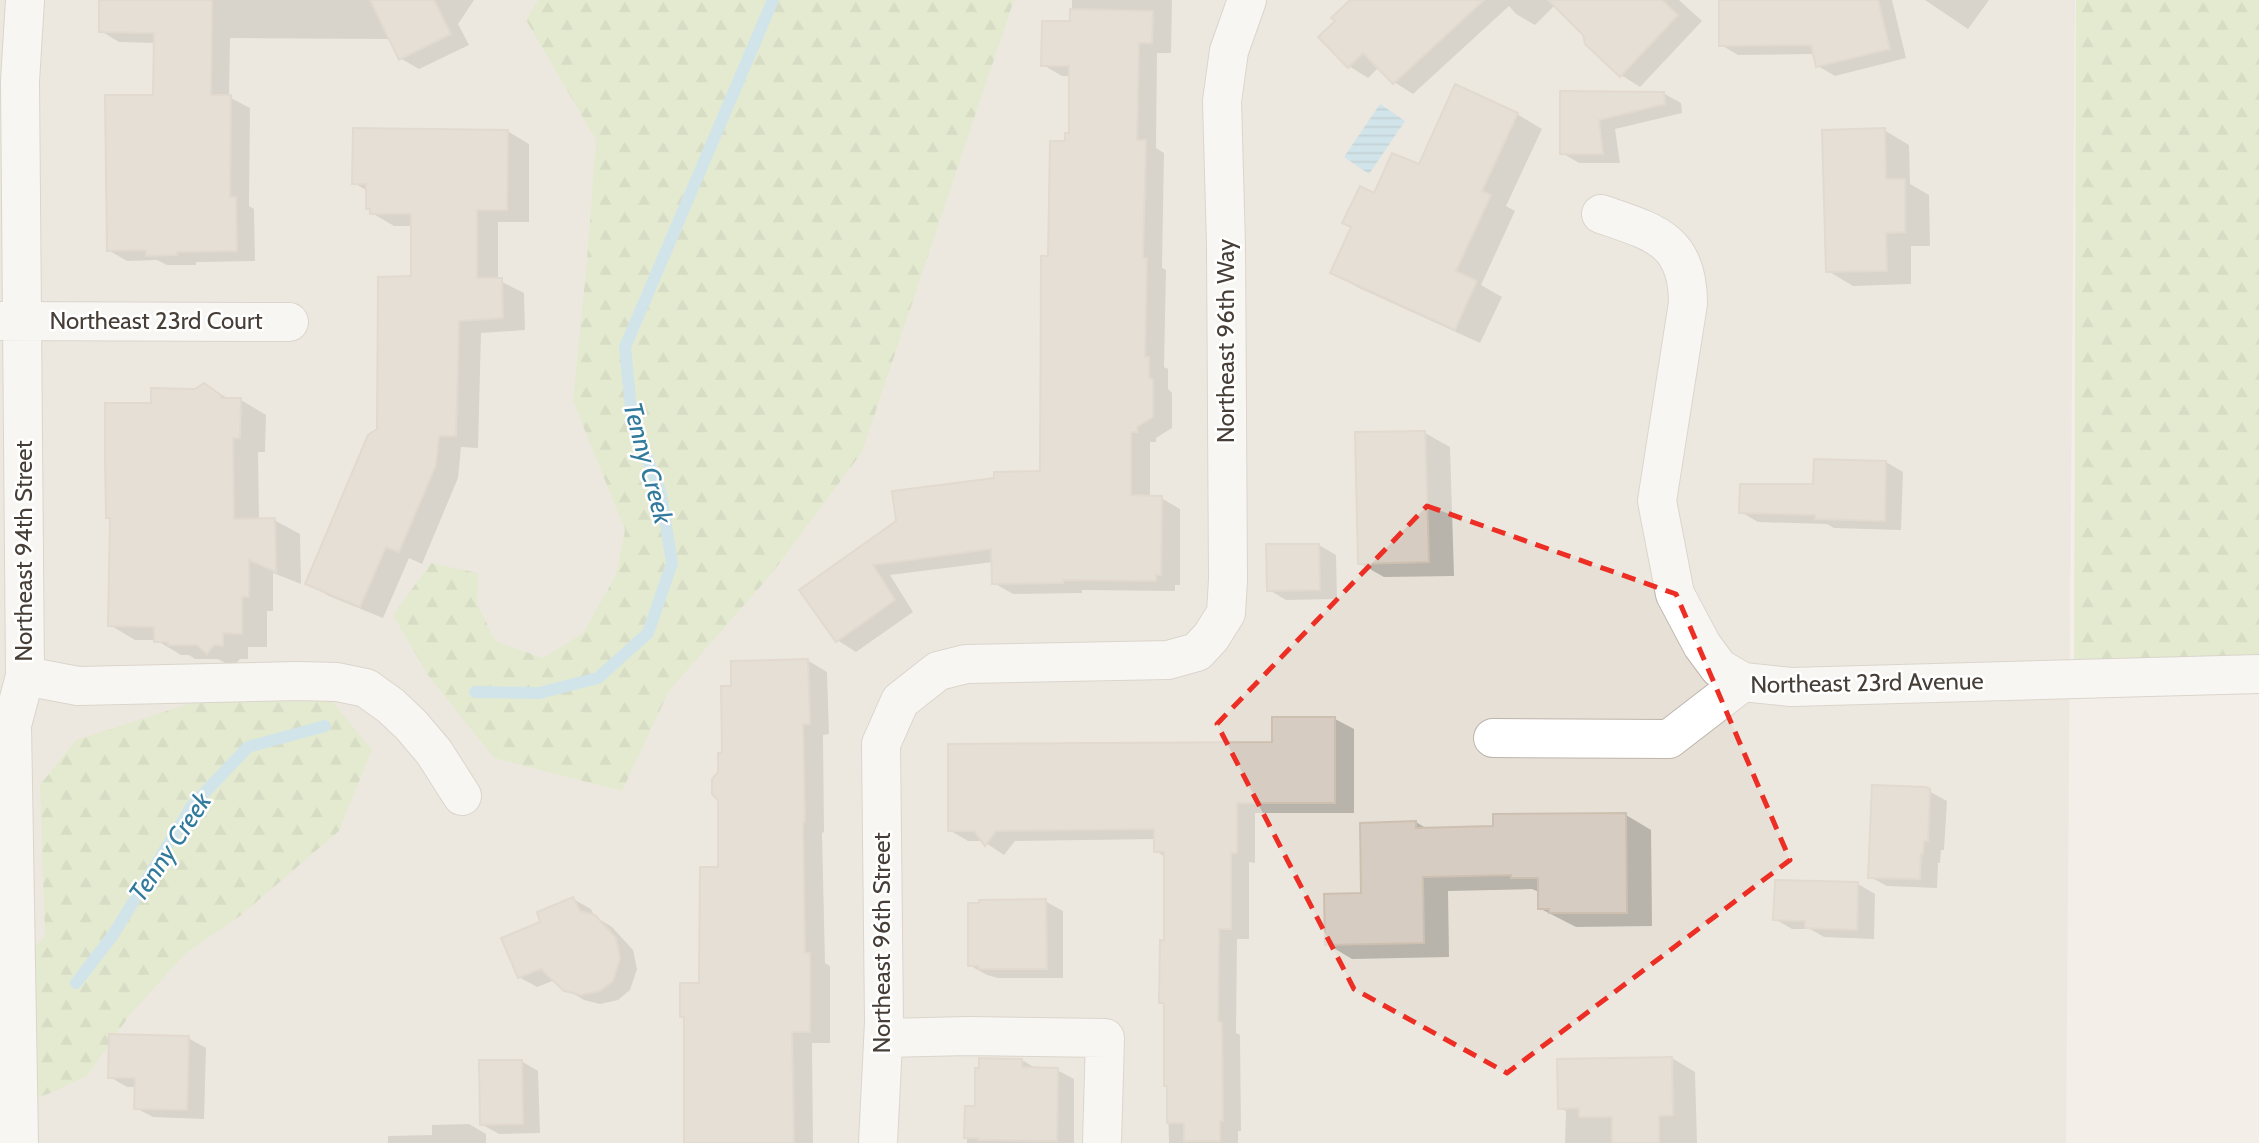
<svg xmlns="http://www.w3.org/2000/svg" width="2259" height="1143" font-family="Cabin,sans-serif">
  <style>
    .residential { fill: #e6e0d6 }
    .forest { fill: url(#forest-firs) }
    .water { fill: url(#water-rules) }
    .shadow { fill: #0003 }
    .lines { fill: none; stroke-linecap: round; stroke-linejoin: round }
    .stream { stroke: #a7d7ec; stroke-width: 12 }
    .building { fill: #d7ccc1; stroke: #cec0b1; stroke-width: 2 }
    .minor-casing { stroke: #beb5ab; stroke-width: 40 }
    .minor { stroke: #fff; stroke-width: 38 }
    .marked { fill: none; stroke: #ed2e24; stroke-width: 5; stroke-dasharray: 14 9; stroke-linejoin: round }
    .labels { text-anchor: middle; stroke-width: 5; stroke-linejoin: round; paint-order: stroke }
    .street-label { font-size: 24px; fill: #463e37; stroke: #fff }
    .water-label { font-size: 26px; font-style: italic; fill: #327a9c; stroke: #fff }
  </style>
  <defs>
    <pattern id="forest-firs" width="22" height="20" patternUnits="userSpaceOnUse" patternTransform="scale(1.75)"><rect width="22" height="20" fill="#d3e5b3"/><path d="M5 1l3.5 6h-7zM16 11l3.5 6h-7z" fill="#b6c69b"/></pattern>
    <pattern id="water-rules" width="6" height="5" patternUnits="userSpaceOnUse" patternTransform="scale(1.75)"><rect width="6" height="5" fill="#a7d7ec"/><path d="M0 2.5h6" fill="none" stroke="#8ab0c0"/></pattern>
  </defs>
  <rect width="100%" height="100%" fill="#f3eee8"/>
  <path class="residential" d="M0,0H2075L2066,1143H0Z"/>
  <path class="forest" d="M538,0H1014L862,452L772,573L669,691L622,791L494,758L427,674L393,615L431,563L478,573L477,603L495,641L543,658L583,633L616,575L625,530L573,401L587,261L596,140L526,20Z
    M2076,0H2259V659L2074,670Z
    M329,697L372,750L339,831L240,916L185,954L129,1016L87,1076L48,1094L0,1109V980L45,937L40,785L76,740L204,699Z"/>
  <path class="water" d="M1380,104L1405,121L1369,174L1344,157Z"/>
  <path class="shadow" d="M101,0H474L458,24L469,45L419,69L400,58L391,39L230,38L229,97L250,108L249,206L254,209L255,261L196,262V265H167L157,260L127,261L108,250L155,97V43L119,42L101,31Z
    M1072,0H1172L1171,53H1157L1156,148L1164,153L1162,268L1166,270L1164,367L1168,369V389L1172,393V428L1156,438V442H1150V498H1161L1180,509V585H1175V591L1082,590V593L1013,594L994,583L993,562L890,575L913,612L856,652L837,640L802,591L1041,473L1050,258L1067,143L1070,135V76H1062L1043,65L1072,23Z
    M1352,0H1679L1702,21L1640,87L1621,75L1585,34L1555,5L1535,25L1516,14L1509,6L1413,94L1394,82L1379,67L1368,78L1349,66L1337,21Z
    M1721,0H1892L1906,58L1835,76L1818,66L1815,54L1738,55L1721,45Z
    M1925,0H1989L1968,29Z
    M1562,93H1663L1681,103L1682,113L1615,129L1620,163H1579L1562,153Z
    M1517,114L1542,129L1506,206L1515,211L1481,285L1502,297L1480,343L1357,287L1332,272L1375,195L1419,167Z
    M1884,130L1909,145L1910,184L1929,195L1930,246H1911V284L1853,286L1828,271Z
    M507,131L529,144V222H498V280L524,293L525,330L481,333L478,448L461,447L458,478L422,564L409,558L383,618L329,596L307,583L379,430L412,278V226H394L372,213L368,191L354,183Z
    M204,385L231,400H241L266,415L265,452H258L259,520H274L300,534L301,584L273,573V611H267V647H248V659H240L233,667L218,659H195L189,655H181L156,640H135L110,625L111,519L108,517L153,405L195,391Z
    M1425,433L1450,447L1454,576L1384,577L1359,563Z
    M1886,462L1903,472L1901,530L1834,528L1827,524L1758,522L1741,512Z
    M1319,545L1336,555L1337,599L1286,600L1269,590Z
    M807,660L827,672L829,734L823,735L824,832L822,833L825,963L830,966V1043H812L813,1143H686V1019L682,1016L701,985L720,869V772L733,687Z
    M1335,719L1354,729V813H1255V863L1249,862V939H1237L1236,1033L1240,1035L1241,1131H1238V1143H1169L1165,1005L1161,1002L1165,943V857L1156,851V839L1015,841L1004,855L983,841H968L949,830L1273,744Z
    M1925,789L1947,801L1944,850H1941L1940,863H1938L1937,888L1887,886L1870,877Z
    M1626,815L1651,830L1652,926L1576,927L1539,908V892L1532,889L1448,891L1449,957L1352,959L1327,944L1416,822L1429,830L1494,828Z
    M1858,884L1875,894L1874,939L1824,937L1810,929H1792L1775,919Z
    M573,899L591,909L594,916L612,927L633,950L637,969L630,990L618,1000L600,1004L584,1000L566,989L555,980L537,987L519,977L543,923Z
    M1045,901L1063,911V978H998L987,975L969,965Z
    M188,1038L206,1048L204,1119L153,1117L136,1108L137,1087H127L110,1077Z
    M1672,1058L1695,1072L1697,1143H1565L1566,1111L1559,1108Z
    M1022,1060L1037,1069L1057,1070L1074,1079V1143H967V1108H976Z
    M521,1061L538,1071L540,1133L499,1134L481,1124Z
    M469,1124L486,1134V1143H388V1136L432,1135V1125Z"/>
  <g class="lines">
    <path class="stream" d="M475,692L539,693L598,678L648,633L672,563L661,494L632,419L625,347L773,0
      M76,983L113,935L191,807L248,747L325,726"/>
  </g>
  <path class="building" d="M99,0H212L211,95H231L230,197H236L237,251L177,252V255L146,256V250L107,251L105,95H153L154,33L99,32Z
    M370,0H434L451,34L399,60Z
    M1350,0H1484L1393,84L1363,53L1348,68L1318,37L1335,21L1331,18Z
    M1548,0H1662L1678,15L1620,77L1585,44L1583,35Z
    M1719,0H1878L1890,49L1816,67L1811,45L1719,46Z
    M1070,9L1153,11L1152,43H1139L1137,140H1146L1143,258H1147L1145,357H1149V377L1153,380V417L1137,427V432H1131V495L1162,496L1161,575H1156V581L1063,580V583L992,584L991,549L873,565L895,600L836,642L799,590L896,521L892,491L994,478V472L1040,471L1041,256H1048L1050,141H1065V133H1069V66H1041L1042,21H1070Z
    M1455,84L1518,113L1482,191L1491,195L1456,271L1477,281L1455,330L1330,273L1351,227L1342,223L1360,186L1374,193L1392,153L1419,164Z
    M1560,91L1664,92L1665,104L1599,120L1603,154H1560Z
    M353,128L508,130L507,210H477V278H502L503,318L459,321L456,436H439L436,465L399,552L386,547L360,607L305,584L368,435L377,429L378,277L411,276V214H370V209H366V184H352Z
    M1885,128L1886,179H1905V232L1886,233L1887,271L1826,272L1822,130Z
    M204,383L221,395V398H241L240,438H233L234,519L275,518L276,572L249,560V597H242V634L223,633V646L214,645L207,654L197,645H168V642H154V627L108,626L110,518H106L105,455V403H151V388L195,389Z
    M1425,431L1429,562L1358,564L1355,432Z
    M1814,459L1886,461L1885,521L1815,519V515L1739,513L1740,484H1813Z
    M1266,544H1319L1320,590L1267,591Z
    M808,659L810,724H803L805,822H803L805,953H810V1032H792L794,1143H684V1017H680V983H699L700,867H718V800L712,794V779L718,772V753H722L721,686H731V661Z
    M1272,717H1335V803H1237V853H1231V929H1219L1218,1021L1222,1023L1223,1121H1220V1141H1184V1123H1167V1086H1164V1003H1159L1160,940L1164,941V852H1154V829L996,831L985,846L974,831H948V744L1272,742Z
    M1872,785L1926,787L1930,789L1928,841H1924L1923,854H1921L1920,879L1868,878Z
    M1626,813L1627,913H1549V909H1538V878H1511V875L1423,877L1424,943L1325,945L1324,894L1361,893L1360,823L1416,821V828L1493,826V814Z
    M1775,880L1858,882L1857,930L1805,928V921L1773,920Z
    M573,897L580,911L595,915L616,938L620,958L613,981L600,991L581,995L564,991L541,969L518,978L501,938L540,922L537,912Z
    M1046,899L1047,969H979V966H968V903H979V900Z
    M109,1034L189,1036L187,1110L134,1109L135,1078H108Z
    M1672,1057L1673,1115L1659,1116V1143H1612V1117H1579V1108L1558,1109L1557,1059Z
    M979,1058L1022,1059V1067L1058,1068L1057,1141L978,1140V1138H964L965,1106H975V1068H979Z
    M479,1060H522L523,1124L480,1125Z"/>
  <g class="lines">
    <g class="minor-casing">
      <path id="minor" d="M1601,214C1653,232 1688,239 1688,303L1657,501L1675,594L1702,645L1719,668L1743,682
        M0,321L289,322
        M25,676L78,686L298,681L337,682L366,688L391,706L411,725L434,752L462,796
        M1493,738L1669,739L1743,682L1791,687L2259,674
        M884,1038L969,1036L1105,1038L1102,1143
        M19,1143L12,725L25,676L20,81L25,0
        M878,1143L884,1022L881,744L900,701L938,671L966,664L1168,660L1197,652L1211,637L1226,613L1228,580L1226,245L1222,101L1229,51L1247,0"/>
    </g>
    <use href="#minor" class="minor"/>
  </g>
  <path d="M0 0H2259V1143H0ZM1427,506L1676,594L1790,860L1507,1073L1354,989L1217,724Z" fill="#f3eee8" fill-opacity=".55" fill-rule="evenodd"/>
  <path class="marked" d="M1427,506L1676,594L1790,860L1507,1073L1354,989L1217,724Z"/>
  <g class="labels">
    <g class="street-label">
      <text x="156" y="329">Northeast 23rd Court</text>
      <text transform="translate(1226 341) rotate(-90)" y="8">Northeast 96th Way</text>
      <text transform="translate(24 551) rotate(-90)" y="8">Northeast 94th Street</text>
      <text transform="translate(1867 683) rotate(-1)" y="8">Northeast 23rd Avenue</text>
      <text transform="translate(882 943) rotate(-90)" y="8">Northeast 96th Street</text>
    </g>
    <g class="water-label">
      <text transform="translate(648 463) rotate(75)" y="9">Tenny Creek</text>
      <text transform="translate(170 847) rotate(-56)" y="9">Tenny Creek</text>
    </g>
  </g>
</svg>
